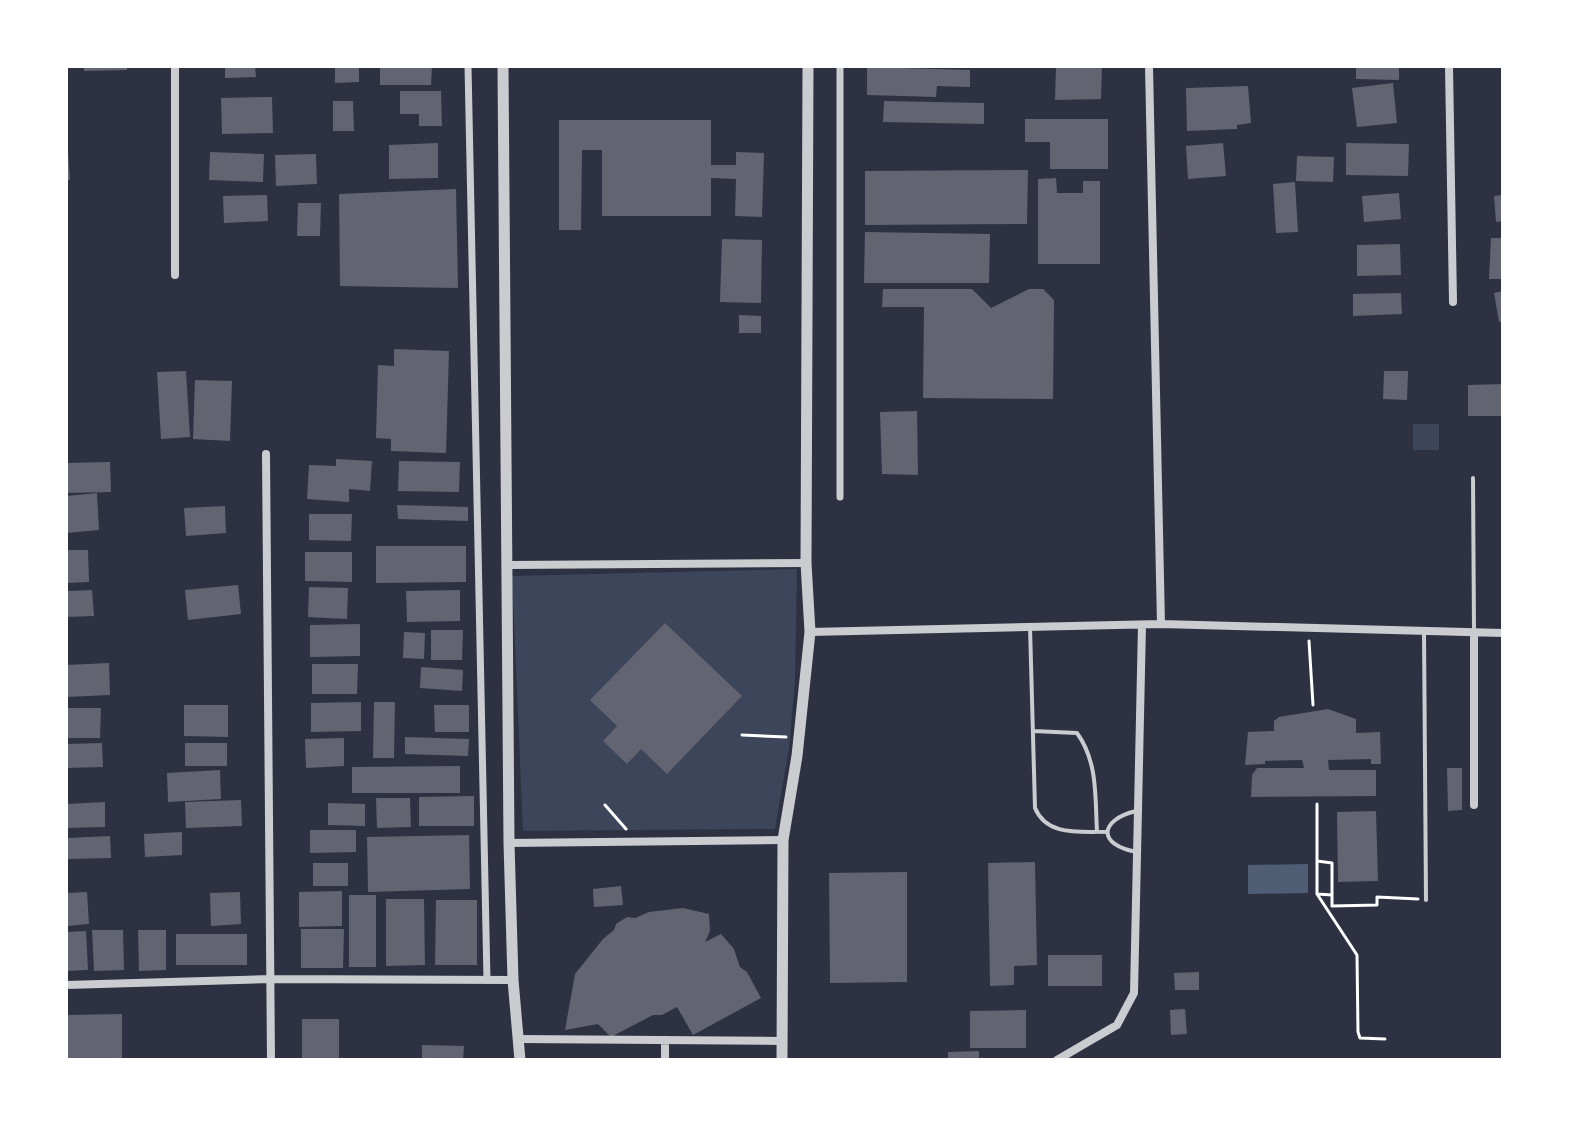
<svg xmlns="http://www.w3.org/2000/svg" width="1569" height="1126" font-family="Figtree,sans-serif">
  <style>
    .green { fill: #3c4559 }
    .water { fill: #4f5d75 }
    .building { fill: #626471 }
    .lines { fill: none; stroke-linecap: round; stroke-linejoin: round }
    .path { stroke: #fff; stroke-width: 3 }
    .service { stroke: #caccd0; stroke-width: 4 }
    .pedestrian { stroke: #caccd0; stroke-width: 7 }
    .minor { stroke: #caccd0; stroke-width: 8 }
    .tertiary { stroke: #caccd0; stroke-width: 11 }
  </style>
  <rect width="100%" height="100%" fill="#2d3142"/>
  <path class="green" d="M1413,424H1439V450H1413Z
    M797,569L795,680L789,749L775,829L523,831L512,576Z"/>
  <path class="water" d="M1308,864V893L1248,894V865Z"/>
  <path class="building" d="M84,66H127V70L84,71Z
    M225,66H255L256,77L225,78Z
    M335,66H359V82L335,83Z
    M380,66H432L431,85H380Z
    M1102,66L1101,99L1055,100L1056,67Z
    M1356,66H1399V80L1356,79Z
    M867,67L970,70V87L937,86L936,97L867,95Z
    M1393,83L1397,123L1357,127L1352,88Z
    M1248,86L1251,123L1237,125V129L1187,131L1186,88Z
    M400,91H441L442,126H419V114H400Z
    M272,97L273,133L222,134L221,98Z
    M333,101H353L354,131H333Z
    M884,101L984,103V124L883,122Z
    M1025,119H1108V169H1050V142H1025Z
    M559,120H711V165H736V152L764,153L762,217L735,216L736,179L711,178V216H602V150H582L581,230H559Z
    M438,143V178L389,179V145Z
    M1223,143L1226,176L1188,179L1186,146Z
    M1346,143L1409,144L1408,176L1346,175Z
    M66,151H68L70,180H66Z
    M210,152L264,154L263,182L209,180Z
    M316,154L317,184L276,186L275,155Z
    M1297,156L1334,157L1333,182L1296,181Z
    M1028,170L1027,224L865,225V171Z
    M1056,178L1057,193H1083V181H1100V264H1038V179Z
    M1295,182L1298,232L1276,233L1273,184Z
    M456,189L458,288L340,286L339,194Z
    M1399,193L1401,219L1364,222L1362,196Z
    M267,195L268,221L224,223L223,196Z
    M1503,195V221L1496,222L1494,196Z
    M298,203H321L320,236H297Z
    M865,232L990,234L989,283H864Z
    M1491,238H1503V279H1489Z
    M722,239L762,240L761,303L720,302Z
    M1400,244L1401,275L1357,276V245Z
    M883,289H972L991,308L1029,289H1043L1054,300L1053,399L923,398L924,307H882Z
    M1503,291V321L1499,322L1494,293Z
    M1401,293L1402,314L1353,316V294Z
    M739,315L761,316V333H739Z
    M394,349L449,351L446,453L391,451V439L376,438L378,365L394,366Z
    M186,371L190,437L161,439L157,372Z
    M1384,371H1408L1407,400L1383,399Z
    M195,380L232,381L230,441L193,439Z
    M1503,384V416H1468V385Z
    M917,411L918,475L882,474L880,412Z
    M336,459L372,461L370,491L349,489V502L307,499L309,465L336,466Z
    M399,461L460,462L459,492L398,491Z
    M110,462L111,492L66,493V463Z
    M97,493L99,530L66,533V496Z
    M397,505L468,507V521L398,519Z
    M225,506L226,533L186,536L184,508Z
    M309,514H352L351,541L309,540Z
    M376,546H466V582L376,583Z
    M66,550H88L89,582L66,583Z
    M305,552H352V582L305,581Z
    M238,585L241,614L188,620L185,590Z
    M309,587L348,588L347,619L308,617Z
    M92,590L94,616L66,617V591Z
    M460,590V621L407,622L406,591Z
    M665,623L742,696L667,774L641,749L627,764L603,741L617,726L590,700Z
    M360,624V656L310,657V625Z
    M431,630H463L462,660H431Z
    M404,632L425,633L424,659L403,658Z
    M109,663L110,695L66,697V665Z
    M312,664H358L357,694H312Z
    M421,667L463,670L462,691L420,688Z
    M361,702V731L311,732V703Z
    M374,702H395L394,758H373Z
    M184,705H228V737L184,736Z
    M434,705H469V732H435Z
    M66,708H101L100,738H66Z
    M1328,709L1356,719V733L1380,732L1381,764H1371V759L1328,760L1329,770H1376V796L1251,797L1252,775L1257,768H1304L1302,760L1265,761V764L1245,765L1248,732L1274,731V721L1279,717Z
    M405,737L469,739L468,756L405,754Z
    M344,738V766L306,768L305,739Z
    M102,743L103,767L66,768V744Z
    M185,743H227V766H185Z
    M460,766V793H352V767Z
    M1447,768H1462V810L1448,811Z
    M220,770L221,799L168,802L167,773Z
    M474,796V826H419V797Z
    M376,798H410L411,827L377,828Z
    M241,800L242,826L186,828L185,802Z
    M105,802V827L66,828V804Z
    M328,803L365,804V826L328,825Z
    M1376,811L1378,881L1338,882L1337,812Z
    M310,830H356V852L310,853Z
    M182,832V855L145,857L144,834Z
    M469,835L470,889L368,892L367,837Z
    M110,836L111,858L68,859V838Z
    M1035,862L1037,965L1014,966V985L990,986L988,863Z
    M313,863H348V886H313Z
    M907,872V982L830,983L829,873Z
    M621,886L623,905L594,907L593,889Z
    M342,891V926L299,927V892Z
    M87,892L89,924L66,926V893Z
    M240,892L241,924L211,926L210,893Z
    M349,895H376V967H349Z
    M386,899H424L425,965L386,966Z
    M436,900H477V965H435Z
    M683,908L709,914L710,931L705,942L721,934L734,949L740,967L747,972L761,998L693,1035L677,1007L662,1015H653L611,1037L598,1024L565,1030L575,974L603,939L614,930L616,924L627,917L635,918L649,912Z
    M301,929H344L343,968H301Z
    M92,930H123L124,970L94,971Z
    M138,930H166V970L139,971Z
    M86,931L88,970L66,971V932Z
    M176,934H247V965H176Z
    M1048,955H1102V986H1048Z
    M1199,972V990H1175L1174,973Z
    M1185,1009L1187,1034L1171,1035L1170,1010Z
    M1026,1010V1048H970V1011Z
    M122,1014V1060H66V1015Z
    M302,1019H339V1060H302Z
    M422,1045L464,1046L463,1060H422Z
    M979,1051V1060H948V1052Z"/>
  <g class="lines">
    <path class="path" d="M1309,641L1313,705
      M742,735L786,737
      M1317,804V861
      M605,805L626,829
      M1317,894V861L1332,863V895L1317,894L1357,955L1358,1032L1360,1038L1385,1039
      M1332,895V906L1377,905V897L1418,899"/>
    <path class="service" d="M1473,478L1474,631
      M1030,627L1035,808C1047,837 1081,831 1107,832
      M1424,631L1426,900
      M1033,731L1077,733C1098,762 1095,797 1097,832
      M1136,811C1099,820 1097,845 1137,852"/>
    <path class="pedestrian" d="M468,66L487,980
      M840,497V66"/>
    <path class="minor" d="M1149,66L1161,624
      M1449,66L1453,302
      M175,275V66
      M266,454L271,1060
      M506,565L806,563
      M810,632L1161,624L1503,633
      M1474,805V633
      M509,843L783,840
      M66,985L269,979L513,980
      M518,1039L782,1041
      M665,1060V1040
      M1057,1060L1117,1025L1134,993L1142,625"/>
    <path class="tertiary" d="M503,66L509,843L513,980L520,1060
      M782,1060L783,840L797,756L810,632L806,563L808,66"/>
  </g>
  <rect width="1569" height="1126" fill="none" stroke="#ffffff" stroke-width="136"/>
</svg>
